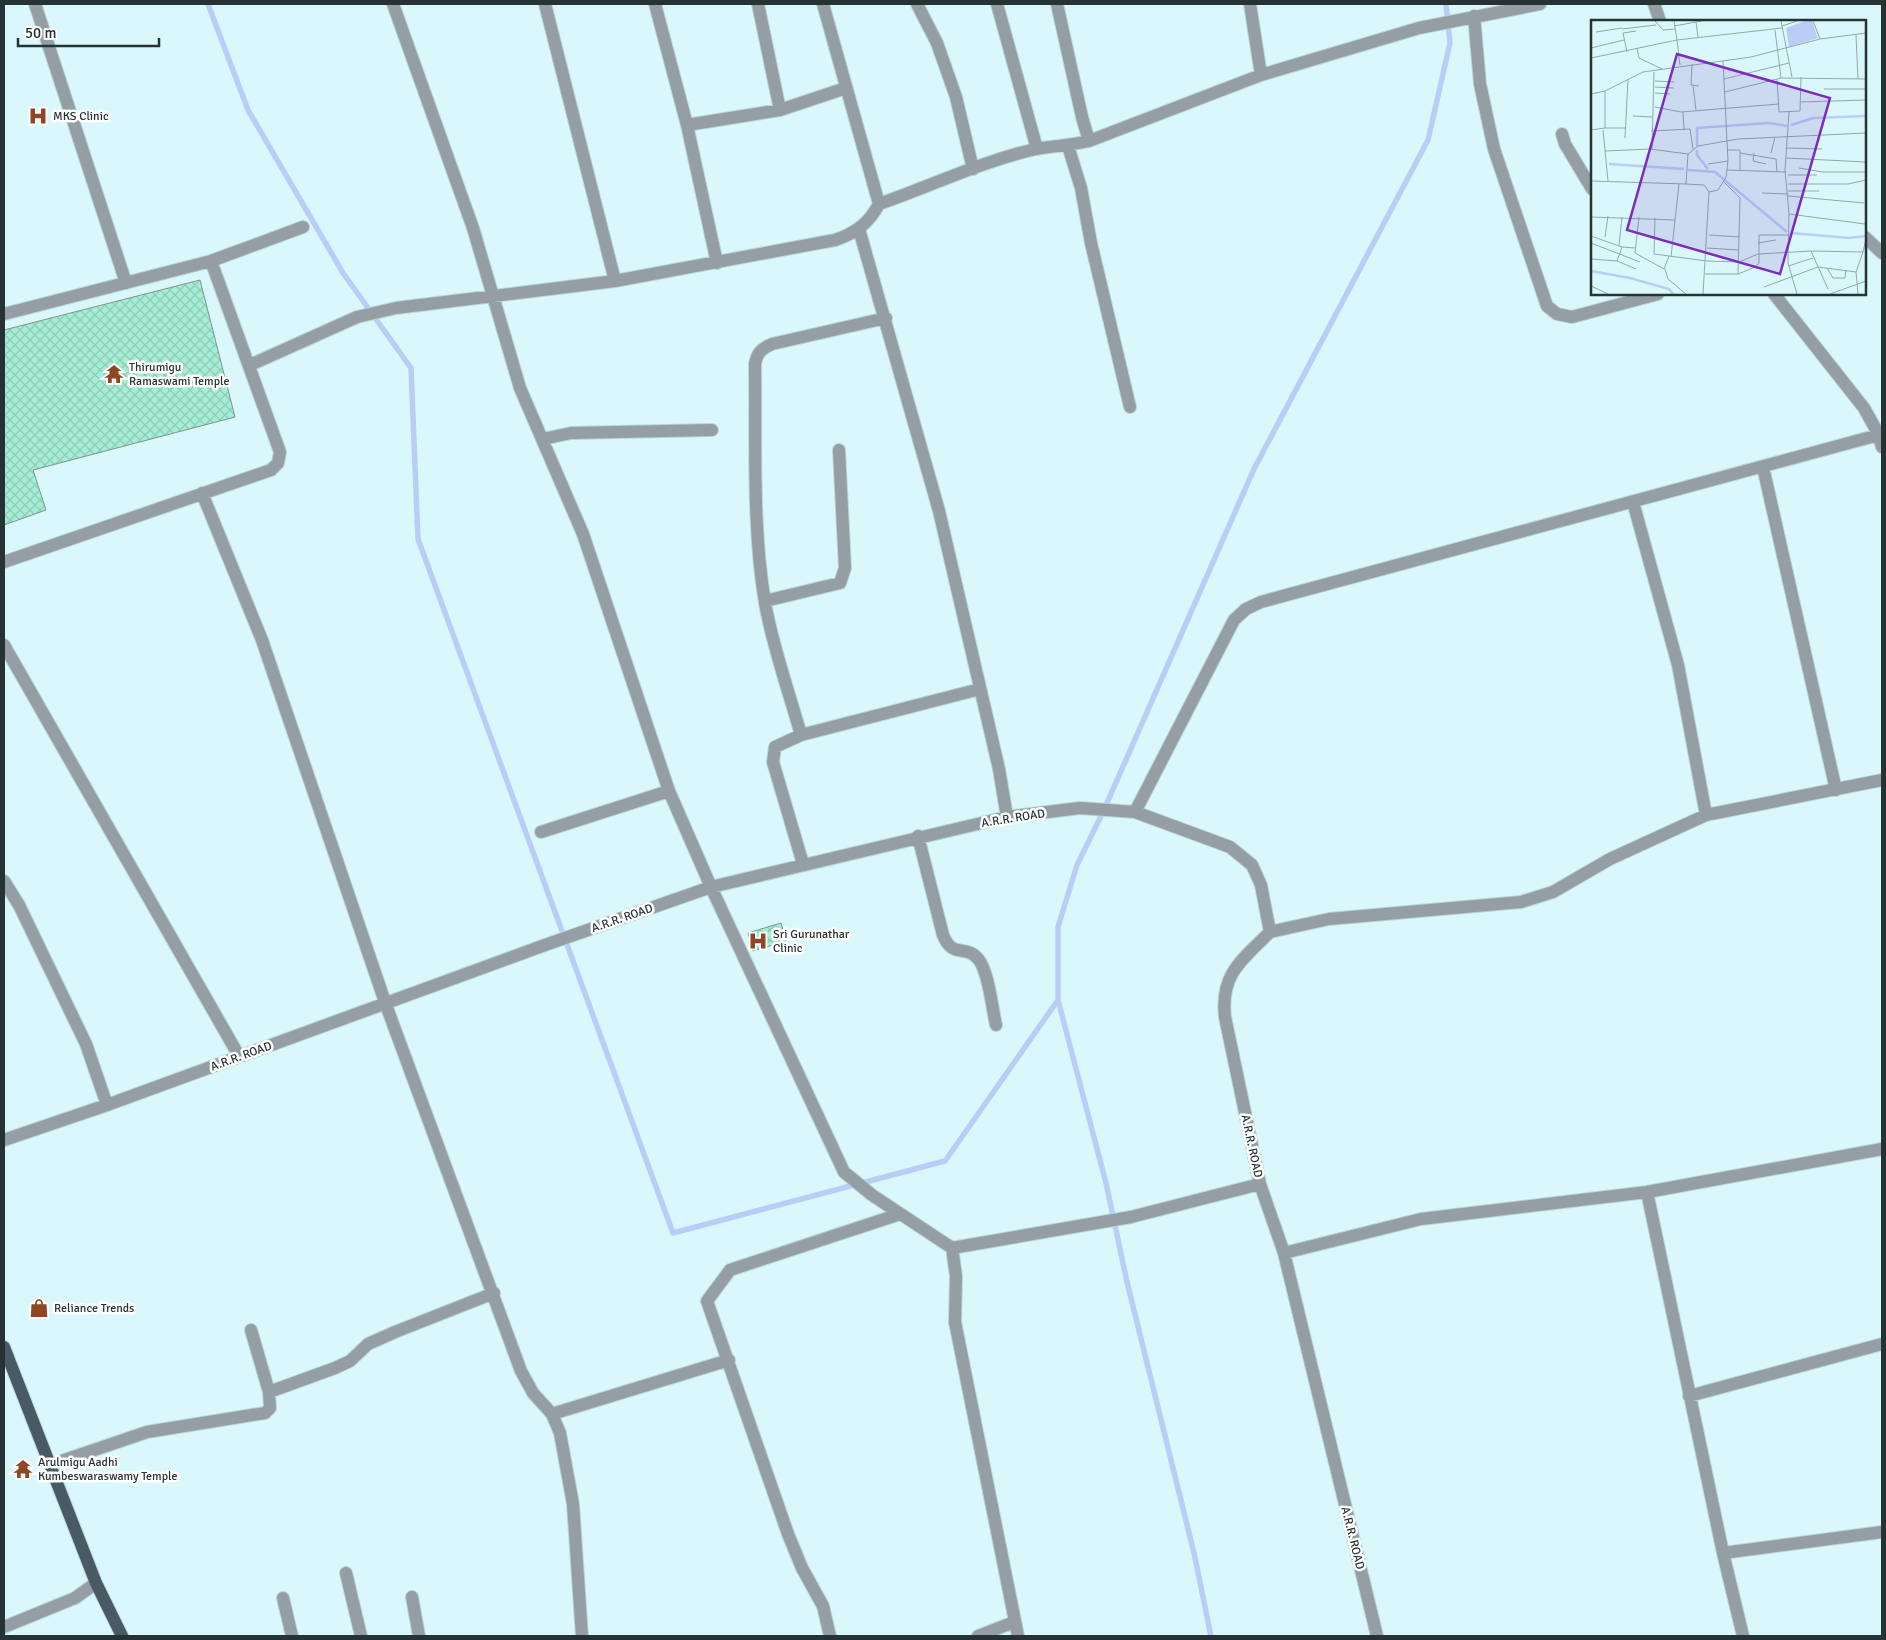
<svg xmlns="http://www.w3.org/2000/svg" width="1886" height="1640" font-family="Signika,sans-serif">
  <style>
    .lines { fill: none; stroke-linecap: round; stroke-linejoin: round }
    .stream { stroke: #bacdf7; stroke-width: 5.5 }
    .building { fill: url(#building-cross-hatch); stroke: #7c968d }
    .minor-casing { stroke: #bad4d7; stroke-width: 14 }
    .major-casing { stroke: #bad4d7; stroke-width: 14 }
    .minor { stroke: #949ea4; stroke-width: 12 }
    .major { stroke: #495a65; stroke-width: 12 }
    .labels { text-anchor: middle; stroke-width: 5; stroke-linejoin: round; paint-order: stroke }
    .poi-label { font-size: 12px; fill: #263233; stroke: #fff; text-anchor: start }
    .street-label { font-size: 12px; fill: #263233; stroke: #fff }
    .inset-river { fill: none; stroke: #bacdf7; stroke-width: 2.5 }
    .inset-road { fill: none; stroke: #92a9ab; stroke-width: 1 }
    .view { fill: #7b2cbf; fill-opacity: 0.15; stroke: #7b2cbf; stroke-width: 2.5 }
    .inset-edge { fill: none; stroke: #263233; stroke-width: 2.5 }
  </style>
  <defs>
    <pattern id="building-cross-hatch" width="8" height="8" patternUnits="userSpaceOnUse" patternTransform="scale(1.25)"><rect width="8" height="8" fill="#a6edd5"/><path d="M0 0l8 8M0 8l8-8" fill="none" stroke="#8fccb7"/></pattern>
  </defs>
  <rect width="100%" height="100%" fill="#daf8fb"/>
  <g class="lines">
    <path class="stream" d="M208,4L248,110L343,273L411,368L418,539L673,1233L945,1161L1058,1000
      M1211,1636L1194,1553L1127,1282L1106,1183L1058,1000V927L1077,865L1103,812L1254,469L1428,140L1450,43L1446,4"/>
  </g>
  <path class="building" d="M200,280L235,417L33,470L46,510L4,525V330Z
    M781,923L786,941L753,951L748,933Z"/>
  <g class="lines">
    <g class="minor-casing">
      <path id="minor" d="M35,4L126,283
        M393,4L473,228L520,388L583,534L669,791L711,887L844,1172L872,1195L952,1248L956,1276L955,1322L1018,1636
        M545,4L615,281
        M655,4L687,125L717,263
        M758,4L780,110
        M823,4L879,204
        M917,4L937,43L956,97L973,169
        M997,4L1037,149
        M1057,4L1082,117L1089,141
        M1250,4L1261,75
        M1654,4L1660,21
        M1474,16L1480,84L1494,149L1547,306L1557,314L1572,317L1658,294
        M687,125L780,110L846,88
        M1562,134L1565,144L1592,189
        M1068,146L1081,188L1091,243L1130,407
        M859,229L939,511L999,769L1007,817
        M1865,237L1882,253
        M211,261L303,227
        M1774,294L1864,408L1879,435L1882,447
        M4,314L211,261L280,452L278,463L271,470L4,562
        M250,365L357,317L396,308L615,281L835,240C856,233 869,223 879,204C931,186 982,161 1036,149C1054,146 1072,145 1089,141L1261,75L1419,28L1540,4
        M543,439L571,433L712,430
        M1763,467L1836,790
        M202,493L262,640L386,1005L521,1371L533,1393L552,1414L560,1433L573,1504L582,1636
        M1633,502L1678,665L1706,815
        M765,601L840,583L845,568L839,450
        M4,645L239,1056
        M801,735C789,692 773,648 765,603C752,525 756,443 755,364C757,353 761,349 772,344L886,318
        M1135,812L1234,620L1246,609L1261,602L1882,434
        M541,832L669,791
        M918,836L943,935C953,960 966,943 979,960C989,974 992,1008 996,1025
        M803,864L773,762L775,747L801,735L980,689
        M4,881L19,905L86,1044L107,1105
        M1270,932L1329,919L1521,902L1553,892L1610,859L1706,815L1882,780
        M4,1140L107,1105L545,945L711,887L1007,817L1080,808L1135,812L1230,847L1252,865L1261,885L1270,932C1242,960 1220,974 1225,1017L1260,1184L1284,1253L1377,1636
        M1647,1192L1723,1553L1743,1636
        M952,1248L1131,1217L1260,1184
        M1284,1253L1421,1219L1647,1192L1882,1149
        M269,1392L335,1368L350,1361L368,1344L395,1332L494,1293
        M1689,1396L1882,1344
        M552,1414L729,1360
        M50,1465L147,1432L265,1413L270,1408L269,1392L251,1330
        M1723,1553L1882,1532
        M346,1573L361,1636
        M412,1597L419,1636
        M283,1598L292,1636
        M4,1627L75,1598L96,1583
        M830,1636L823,1606L802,1568L788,1534L707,1301L730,1270L900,1214
        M978,1636L1014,1622"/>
    </g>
    <g class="major-casing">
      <path id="major" d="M4,1347L96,1583L122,1636"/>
    </g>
    <use href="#minor" class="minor"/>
    <use href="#major" class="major"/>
  </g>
  <defs>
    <g id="hospital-bare" transform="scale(1.5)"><path d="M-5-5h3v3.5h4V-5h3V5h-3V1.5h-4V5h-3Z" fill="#8e4722" stroke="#fff" stroke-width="2.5" paint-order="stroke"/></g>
    <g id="temple-bare" transform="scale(1.5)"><path d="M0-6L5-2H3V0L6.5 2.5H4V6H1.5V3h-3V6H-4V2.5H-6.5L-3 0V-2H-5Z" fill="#8e4722" stroke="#fff" stroke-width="2.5" paint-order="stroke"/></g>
    <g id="shop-bare" transform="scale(1.5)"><path d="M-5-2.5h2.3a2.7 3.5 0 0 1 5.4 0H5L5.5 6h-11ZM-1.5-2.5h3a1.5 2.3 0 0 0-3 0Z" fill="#8e4722" stroke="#fff" stroke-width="2.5" paint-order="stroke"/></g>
  </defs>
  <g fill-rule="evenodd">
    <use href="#hospital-bare" x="38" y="116"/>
    <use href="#temple-bare" x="114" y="374"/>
    <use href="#hospital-bare" x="758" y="941"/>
    <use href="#shop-bare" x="39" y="1308"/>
    <use href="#temple-bare" x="23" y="1469"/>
  </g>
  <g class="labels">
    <g class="poi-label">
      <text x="53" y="120">MKS Clinic</text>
      <text x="129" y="371">Thirumigu<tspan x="129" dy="14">Ramaswami Temple</tspan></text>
      <text x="773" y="938">Sri Gurunathar<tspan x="773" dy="14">Clinic</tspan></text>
      <text x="54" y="1312">Reliance Trends</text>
      <text x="38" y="1466">Arulmigu Aadhi<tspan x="38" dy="14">Kumbeswaraswamy Temple</tspan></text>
    </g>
    <g class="street-label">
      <text transform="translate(1013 818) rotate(-9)" y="4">A.R.R. ROAD</text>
      <text transform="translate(622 918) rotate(-19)" y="4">A.R.R. ROAD</text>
      <text transform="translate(241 1056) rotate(-20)" y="4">A.R.R. ROAD</text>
      <text transform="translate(1252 1146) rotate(78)" y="4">A.R.R. ROAD</text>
      <text transform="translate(1353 1538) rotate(76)" y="4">A.R.R. ROAD</text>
    </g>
  </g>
  <g transform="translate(1591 20)">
    <rect width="275" height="275" fill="#daf8fb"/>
    <path d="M214,1H221L227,18L198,27L195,8Z" fill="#bacdf7"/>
    <path class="inset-river" d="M200,105L222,98L275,96M106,126V108L178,103L196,106M106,130V135L117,149M18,144L93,149M97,150L124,152L196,212M200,213L258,218L275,216M0,251L39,258L78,269L82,274"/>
    <path class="inset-road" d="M64,1L72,10L84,9M190,1L201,57M222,1L229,19M105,2L107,17M83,6L111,1M191,6L206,1M31,9L65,5M184,10L190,58M5,12L31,8M265,15L267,59M0,28L33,20M46,28L48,38L71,49M36,32L32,13L45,11M0,38L86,20L83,1M101,44L100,65L108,66M89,45L86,20L191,8M133,59L198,43M186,59L188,92L209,91L210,57M64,61L83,62M102,66L105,90M64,67L83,68M233,69H275M134,72L190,58L275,59M64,73L79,74M0,74L14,71L52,52L160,37L229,19L275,13M209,82L275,80M64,87L90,92L188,84M92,92L93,110M198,92L194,150L198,194L197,243L206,274M42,96L61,97M14,108H34M0,110L14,108V71M12,110L17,161M60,111L99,109L102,129M34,118L37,59M196,128L231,129M61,129L63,52M137,130H149V151M14,131L59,129L97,134L107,126L147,119L275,113M149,133L185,139L186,152M163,133L162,141L175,144M180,133L184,117M195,138L275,142M117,144L137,141M208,148L231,152H275M136,150L195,152M197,155H226M0,161L95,164L113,165L118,172L127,170L135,157L137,141L132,41M133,162L149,178L147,254M95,164L97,134M197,164H257L275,160M197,171H228M275,171V214M171,173L197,174M197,176L273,183M198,194L274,204M0,197L84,200M48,197L44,233L73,249L78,236M64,198L63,234L116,241L148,242L167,234L220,231L272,232L275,219M118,215L149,217M0,216L31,227M14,217L17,196M0,223L49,242M167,223L185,220M28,226L31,197M116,228L148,230M220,231L237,269M80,237L88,164M0,239L26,241L31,227L44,228M26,241L45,249M197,246L222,238M236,248L242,258H254L255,250M74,249L77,259L95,274M114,254H147L164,247L168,243V215H198M0,266L17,274M173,267L227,247L265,252M112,274L118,172M239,274L275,261M267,274L265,252L272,232"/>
    <path class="view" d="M86,34L239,78L189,254L36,210Z"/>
    <rect width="275" height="275" class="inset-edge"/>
  </g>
  <rect width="1886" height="1640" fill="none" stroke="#263233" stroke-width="10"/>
  <path d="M18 38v8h141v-8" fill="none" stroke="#263233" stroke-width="2.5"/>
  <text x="25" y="38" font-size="15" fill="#263233" stroke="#ffffff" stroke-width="4" paint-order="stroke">50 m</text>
</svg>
